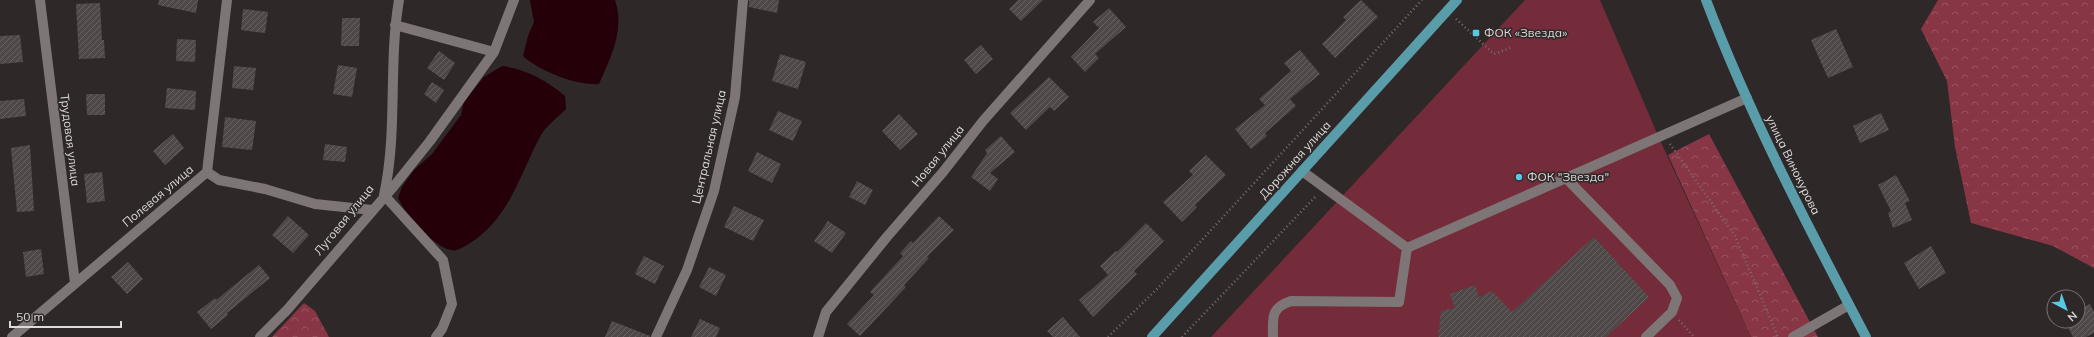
<svg xmlns="http://www.w3.org/2000/svg" width="2094" height="337" font-family="Mulish,sans-serif">
  <style>
    .forest { fill: url(#forest-crowns) }
    .green { fill: #742c3a }
    .water { fill: #260009 }
    .building { fill: url(#building-hatch) }
    .lines { fill: none; stroke-linecap: round; stroke-linejoin: round }
    .path { stroke: #756f70; stroke-width: 2.5; stroke-dasharray: 1 3; stroke-linecap: butt }
    .minor { stroke: #7d7576; stroke-width: 10 }
    .major { stroke: #5a9daa; stroke-width: 10 }
    .poi-dot { fill: #55cae0; stroke: #2e2829; stroke-width: 1.5 }
    .labels { text-anchor: middle; stroke-width: 3; stroke-linejoin: round; paint-order: stroke }
    .poi-label { font-size: 12px; fill: #dedada; stroke: #2e2829; text-anchor: start }
    .street-label { font-size: 12px; fill: #dedada; stroke: #2e2829 }
  </style>
  <defs>
    <pattern id="forest-crowns" width="20" height="18" patternUnits="userSpaceOnUse"><rect width="20" height="18" fill="#883645"/><path d="M2 6a3 3 0 1 1 6 0M12 15a3 3 0 1 1 6 0" fill="none" stroke="#98525f"/></pattern>
    <pattern id="building-hatch" width="6" height="6" patternUnits="userSpaceOnUse"><rect width="6" height="6" fill="#4f4849"/><path d="M-1 1l2-2M0 6l6-6M5 7l2-2" fill="none" stroke="#686263"/></pattern>
  </defs>
  <rect width="100%" height="100%" fill="#2e2829"/>
  <path class="forest" d="M1938,0H2094V268L2053,246L1971,223L1955,147L1947,81L1921,29Z
    M1709,134L1818,337H1751L1668,155Z
    M304,303L315,311L329,337H272Z"/>
  <path class="green" d="M1525,0H1600L1659,138L1751,337H1211Z"/>
  <path class="water" d="M530,0H615C625,29 611,57 599,84C577,86 539,71 523,56L528,36L534,22Z
    M502,66C526,69 546,80 565,96L566,109C558,117 546,126 541,135C520,174 509,219 470,243C465,246 457,252 451,250C443,249 436,242 430,238C416,226 406,214 398,198L402,187L414,170L432,154L461,115L464,101L484,77Z"/>
  <path class="building" d="M159,0H198L196,13L158,5Z
    M749,0H779L777,13L749,7Z
    M1018,0H1043L1021,21L1009,9Z
    M1361,0L1378,17L1335,58L1322,44L1346,20L1343,17Z
    M100,3L102,40H104L105,58L79,59L76,4Z
    M1109,8L1126,27L1095,54L1099,58L1085,72L1071,57L1099,28L1093,22Z
    M243,9L268,12L265,33L241,30Z
    M342,18H360L359,46H341Z
    M1836,29L1853,67L1828,78L1811,40Z
    M20,35L23,62L0,64V36Z
    M177,39L196,40L195,62L176,61Z
    M981,45L993,59L976,74L964,60Z
    M1300,50L1320,74L1290,99L1296,106L1265,133L1267,136L1251,149L1235,129L1265,105L1259,99L1291,71L1284,63Z
    M439,51L455,63L444,80L427,68Z
    M780,54L806,62L798,89L772,81Z
    M338,65L357,68L352,97L333,94Z
    M234,66L256,68L253,90L232,88Z
    M1049,77L1069,97L1054,111L1050,107L1026,130L1010,113Z
    M432,82L444,90L436,103L424,94Z
    M167,88L196,91L195,110L165,108Z
    M86,94H105V115H87Z
    M24,99L26,116L0,119V101Z
    M778,111L802,121L793,141L769,130Z
    M1881,113L1889,130L1860,143L1853,126Z
    M899,114L918,134L900,150L882,131Z
    M225,117L256,121L252,150L222,147Z
    M173,134L184,148L165,165L153,151Z
    M1001,136L1015,152L990,173L998,179L990,191L971,177L987,153L985,150Z
    M325,144L347,147L345,162L323,160Z
    M30,145L34,211L17,212L11,148Z
    M757,152L781,164L772,183L748,171Z
    M1206,155L1226,175L1195,205L1197,207L1182,222L1163,202L1193,175L1189,171Z
    M102,172L105,201L87,203L84,174Z
    M1896,175L1910,201L1905,203L1912,220L1893,228L1888,213L1891,211L1878,185Z
    M857,181L873,190L865,205L849,197Z
    M734,206L764,220L753,241L724,227Z
    M288,216L309,235L293,253L272,235Z
    M939,216L954,230L927,257L929,258L904,285L906,287L860,336L847,324L874,295L870,292L903,256L900,253L911,241L913,243Z
    M828,221L846,233L832,253L814,241Z
    M1146,223L1164,241L1134,271L1137,274L1093,317L1079,300L1108,275L1100,266L1116,251L1117,252Z
    M1594,237L1649,297L1606,337H1438L1441,311L1455,308L1450,294L1475,285L1479,297L1492,291L1512,312Z
    M1931,246L1946,273L1919,289L1904,263Z
    M41,249L44,274L26,277L23,252Z
    M644,256L664,266L655,284L635,274Z
    M128,262L143,279L127,294L111,277Z
    M259,265L270,278L227,313L228,315L211,329L197,312L215,298L216,300Z
    M709,267L726,275L716,296L699,287Z
    M2090,304L2094,312V333L2086,337H2073L2065,321H2078V310Z
    M1063,317L1080,337H1053L1047,331Z
    M700,319L720,328L716,337H691Z
    M612,321L650,336V337H605Z"/>
  <g class="lines">
    <path class="path" d="M1456,19L1494,54L1510,48
      M1670,144L1735,236L1778,337
      M1679,320L1694,337
      M1108,337L1157,289L1422,0
      M1182,337L1317,195"/>
    <path class="minor" d="M40,0L75,283
      M395,25L494,52L514,0
      M1302,171L1407,248
      M207,172L219,180L265,189L315,204L372,210
      M1566,178L1747,98
      M384,195C398,131 388,65 399,0
      M384,195L443,260L452,304L442,329L436,337
      M1407,248L1566,178L1670,285L1677,298L1672,312L1646,337
      M12,337L207,172L227,0
      M260,337L287,310L394,186L430,141L494,52
      M656,337L687,270L714,191L735,97L743,0
      M818,337L826,312L886,238L943,172L983,121L1090,0
      M1273,337C1273,318 1270,308 1291,301L1399,302L1407,248
      M1793,337L1849,305"/>
    <path class="major" d="M1706,0C1750,116 1808,227 1866,337
      M1152,337L1457,0"/>
  </g>
  <g class="poi-dot">
    <rect x="1472" y="29" width="8" height="8" rx="2"/>
    <circle cx="1519" cy="177" r="4"/>
  </g>
  <g class="labels">
    <g class="poi-label">
      <text x="1484" y="37">ФОК «Звезда»</text>
      <text x="1527" y="181">ФОК "Звезда"</text>
    </g>
    <g class="street-label">
      <text transform="translate(70 140) rotate(83)" y="4">Трудовая улица</text>
      <text transform="translate(709 147) rotate(-77)" y="4">Центральная улица</text>
      <text transform="translate(938 156) rotate(-51)" y="4">Новая улица</text>
      <text transform="translate(1295 160) rotate(-48)" y="4">Дорожная улица</text>
      <text transform="translate(1793 165) rotate(64)" y="4">улица Винокурова</text>
      <text transform="translate(158 196) rotate(-40)" y="4">Полевая улица</text>
      <text transform="translate(344 220) rotate(-51)" y="4">Луговая улица</text>
    </g>
  </g>
  <g transform="translate(2066 309) rotate(139)"><circle r="19" fill="#2e2829" stroke="#746f70"/>
  <path d="M0-3L7 15L0 10L-7 15Z" fill="#55cae0"/>
  <text y="-6" font-size="11" font-weight="bold" text-anchor="middle" fill="#dedada">N</text>
  </g>
  <path d="M10 321v6h111v-6" fill="none" stroke="#dedada" stroke-width="2"/>
  <text x="16" y="321" font-size="12" fill="#dedada" stroke="#2e2829" stroke-width="3" paint-order="stroke">50 m</text>
</svg>
